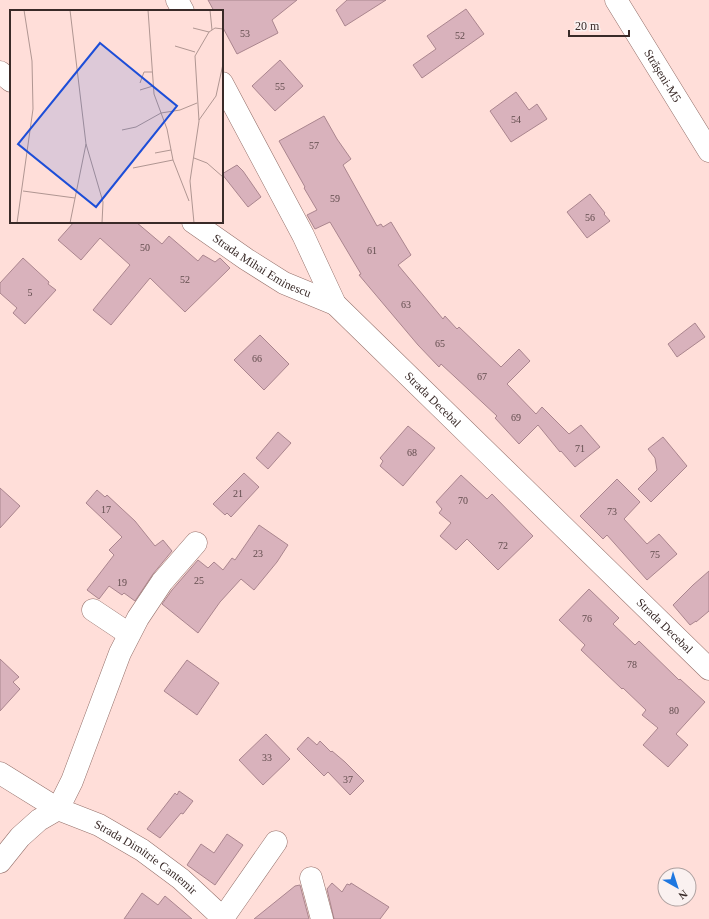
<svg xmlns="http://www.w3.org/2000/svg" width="709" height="919" font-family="'Times New Roman',serif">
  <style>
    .building { fill: #d9b2bc; stroke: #aa858e }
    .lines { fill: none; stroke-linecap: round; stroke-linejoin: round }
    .minor-casing { stroke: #95716b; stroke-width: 23 }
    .major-casing { stroke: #95716b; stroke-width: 23 }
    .minor { stroke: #fff; stroke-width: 22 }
    .major { stroke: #fff; stroke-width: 22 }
    .labels { text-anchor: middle; stroke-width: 3.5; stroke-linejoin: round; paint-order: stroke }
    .number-label { font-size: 10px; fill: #614c4d }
    .street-label { font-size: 12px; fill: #392a28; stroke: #faf1f0 }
    .inset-road { fill: none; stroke: #b09692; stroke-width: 1 }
    .view { fill: #1d4ed8; fill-opacity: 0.15; stroke: #1d4ed8; stroke-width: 2 }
    .inset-edge { fill: none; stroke: #392a28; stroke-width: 2 }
  </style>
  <rect width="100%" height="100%" fill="#ffded9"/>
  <path class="building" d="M208,0H297L272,20L278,33L237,54L222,26V11H214Z
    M347,0H386L345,26L336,10Z
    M466,9L484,34L422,78L413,65L436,49L427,36Z
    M280,60L303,86L275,111L252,86Z
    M516,92L529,110L537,104L547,119L511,142L490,111Z
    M324,116L337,139L351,159L343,165L377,226L381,224L383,227L391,222L411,255L398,265L443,319L445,316L457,329L459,327L501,367L519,349L530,361L507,384L536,414L542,407L569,434L581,425L600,447L575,467L561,451L560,452L538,425L519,444L495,418L497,416L441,364L439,367L418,345L359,275L361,274L330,222L315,229L307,215L317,210L304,188L305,187L279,141Z
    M237,165L243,171L261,197L248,207L222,174Z
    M590,194L605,213L604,214L610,221L587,238L567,212Z
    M74,222H136L162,244L169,236L198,261L203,255L215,262L220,258L230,268L185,312L150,278L111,325L93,310L130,265L100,238L81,260L58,240Z
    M23,258L49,282L48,284L56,290L25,324L13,313L17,308L0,293V283Z
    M695,323L705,337L677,357L668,344Z
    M260,335L289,364L264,390L234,360Z
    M408,426L435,448L403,486L380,466L383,461L380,458Z
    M278,432L291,443L268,469L256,458Z
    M663,437L687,466L651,502L638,489L657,470L655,458L648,449Z
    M244,473L259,487L231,517L227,513L225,515L213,504Z
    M461,475L487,499L492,494L533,536L498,570L467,539L456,550L440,536L451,523L439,513L442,509L436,502Z
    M617,479L640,502L624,519L647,544L659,534L677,554L647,580L607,535L603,539L580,516Z
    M0,488L20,506L0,528Z
    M97,490L105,497L107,495L135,521L155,546L163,540L172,551L153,574L135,601L124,593L122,595L109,586L99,599L87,590L114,555L109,550L122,537L86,503Z
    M259,525L288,545L277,562L254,590L241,579L220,602L198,633L162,604L172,590L198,560L208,568L214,562L223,570L232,558L235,560Z
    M709,571V611L696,622V621L690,625L673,605L693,585Z
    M589,589L619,618L613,624L635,645L639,641L679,680L680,679L705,702L676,734L688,745L668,767L643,745L658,728L642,715L646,710L623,688L622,689L581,650L585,645L559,620Z
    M0,659L19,677L13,682L20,689L0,711Z
    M187,660L219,683L197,715L164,691Z
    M266,734L290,759L263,785L239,760Z
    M308,737L317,745L320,741L331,752L332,751L345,762L364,781L350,795L328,772L324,776L297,749Z
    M179,791L193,801L183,814L181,813L160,838L147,829L175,793L177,795Z
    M227,834L243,845L215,885L187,865L201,844L214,853Z
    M332,883L342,892L347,884L350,885L351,883L389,907L380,919H334L327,889Z
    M300,885L309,919H254L295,886Z
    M142,893L158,905L165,896L192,919H124Z"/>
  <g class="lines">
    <g class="minor-casing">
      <g id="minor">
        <path d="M177,0L183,11"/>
        <path d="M0,72L11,81"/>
        <path id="s1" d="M222,83L303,235L335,304L709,669"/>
        <path id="s2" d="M193,222L246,259L284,283L335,304"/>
        <path d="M93,610L129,634"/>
        <path id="s3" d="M0,773L58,809L99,825L142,850L181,879L224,919"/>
        <path d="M0,862L20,837L39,820L58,809L72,781L120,653L138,618L162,582L196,543"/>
        <path d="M311,878L322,919"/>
        <path d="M223,918L276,842"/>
      </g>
    </g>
    <g class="major-casing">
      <g id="major">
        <path id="s4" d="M616,0L709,151"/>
      </g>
    </g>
    <use href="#minor" class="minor"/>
    <use href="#major" class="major"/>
  </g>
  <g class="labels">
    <g class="number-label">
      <text x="245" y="37">53</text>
      <text x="460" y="39">52</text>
      <text x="280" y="90">55</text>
      <text x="516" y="123">54</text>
      <text x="314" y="149">57</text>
      <text x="335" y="202">59</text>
      <text x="590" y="221">56</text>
      <text x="145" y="251">50</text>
      <text x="372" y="254">61</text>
      <text x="185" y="283">52</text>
      <text x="30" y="296">5</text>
      <text x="406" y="308">63</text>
      <text x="440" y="347">65</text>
      <text x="257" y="362">66</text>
      <text x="482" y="380">67</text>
      <text x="516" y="421">69</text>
      <text x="580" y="452">71</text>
      <text x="412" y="456">68</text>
      <text x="238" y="497">21</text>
      <text x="463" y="504">70</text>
      <text x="106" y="513">17</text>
      <text x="612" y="515">73</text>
      <text x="503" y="549">72</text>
      <text x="258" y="557">23</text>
      <text x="655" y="558">75</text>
      <text x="199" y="584">25</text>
      <text x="122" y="586">19</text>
      <text x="587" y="622">76</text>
      <text x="632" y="668">78</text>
      <text x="674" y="714">80</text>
      <text x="267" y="761">33</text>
      <text x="348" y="783">37</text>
    </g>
    <g class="street-label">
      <text dy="4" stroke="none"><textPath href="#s4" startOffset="89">Strășeni-M5</textPath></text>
      <text dy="4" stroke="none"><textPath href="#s2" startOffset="82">Strada Mihai Eminescu</textPath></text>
      <text dy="4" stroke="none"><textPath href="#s1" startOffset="385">Strada Decebal</textPath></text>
      <text dy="4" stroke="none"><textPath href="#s1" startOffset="709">Strada Decebal</textPath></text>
      <text dy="4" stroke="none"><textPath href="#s3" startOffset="169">Strada Dimitrie Cantemir</textPath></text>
    </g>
  </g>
  <g transform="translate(10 10)">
    <rect width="213" height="213" fill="#ffded9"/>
    <path class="inset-road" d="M138,0L144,84L157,119L163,150L179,191M200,0L202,20M183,18L199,22M165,36L185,42M130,73L134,62H142M130,80L143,76M189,110L206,86L213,54M112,120L126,117L151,103L170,100L187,93M76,134L93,192L92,213M145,143L161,140M184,148L197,153L213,167M123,158L163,150M13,181L65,188M7,213L23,99L22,51L14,0M60,213L76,134L60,0M184,213L180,171L189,111L185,46L199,22L205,18L213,19"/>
    <path class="view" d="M90,33L167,96L86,197L8,134Z"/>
    <rect width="213" height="213" class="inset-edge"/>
  </g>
  <g transform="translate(677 887) rotate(141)"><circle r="19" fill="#faf1f0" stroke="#ada1a0"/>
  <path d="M0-3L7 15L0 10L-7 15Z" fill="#1e77e0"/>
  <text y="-6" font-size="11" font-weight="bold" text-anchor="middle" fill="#392a28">N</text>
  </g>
  <path d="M569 30v6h60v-6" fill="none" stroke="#392a28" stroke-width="2"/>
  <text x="575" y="30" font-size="12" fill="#392a28" stroke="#faf1f0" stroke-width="3" paint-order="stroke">20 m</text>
</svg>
